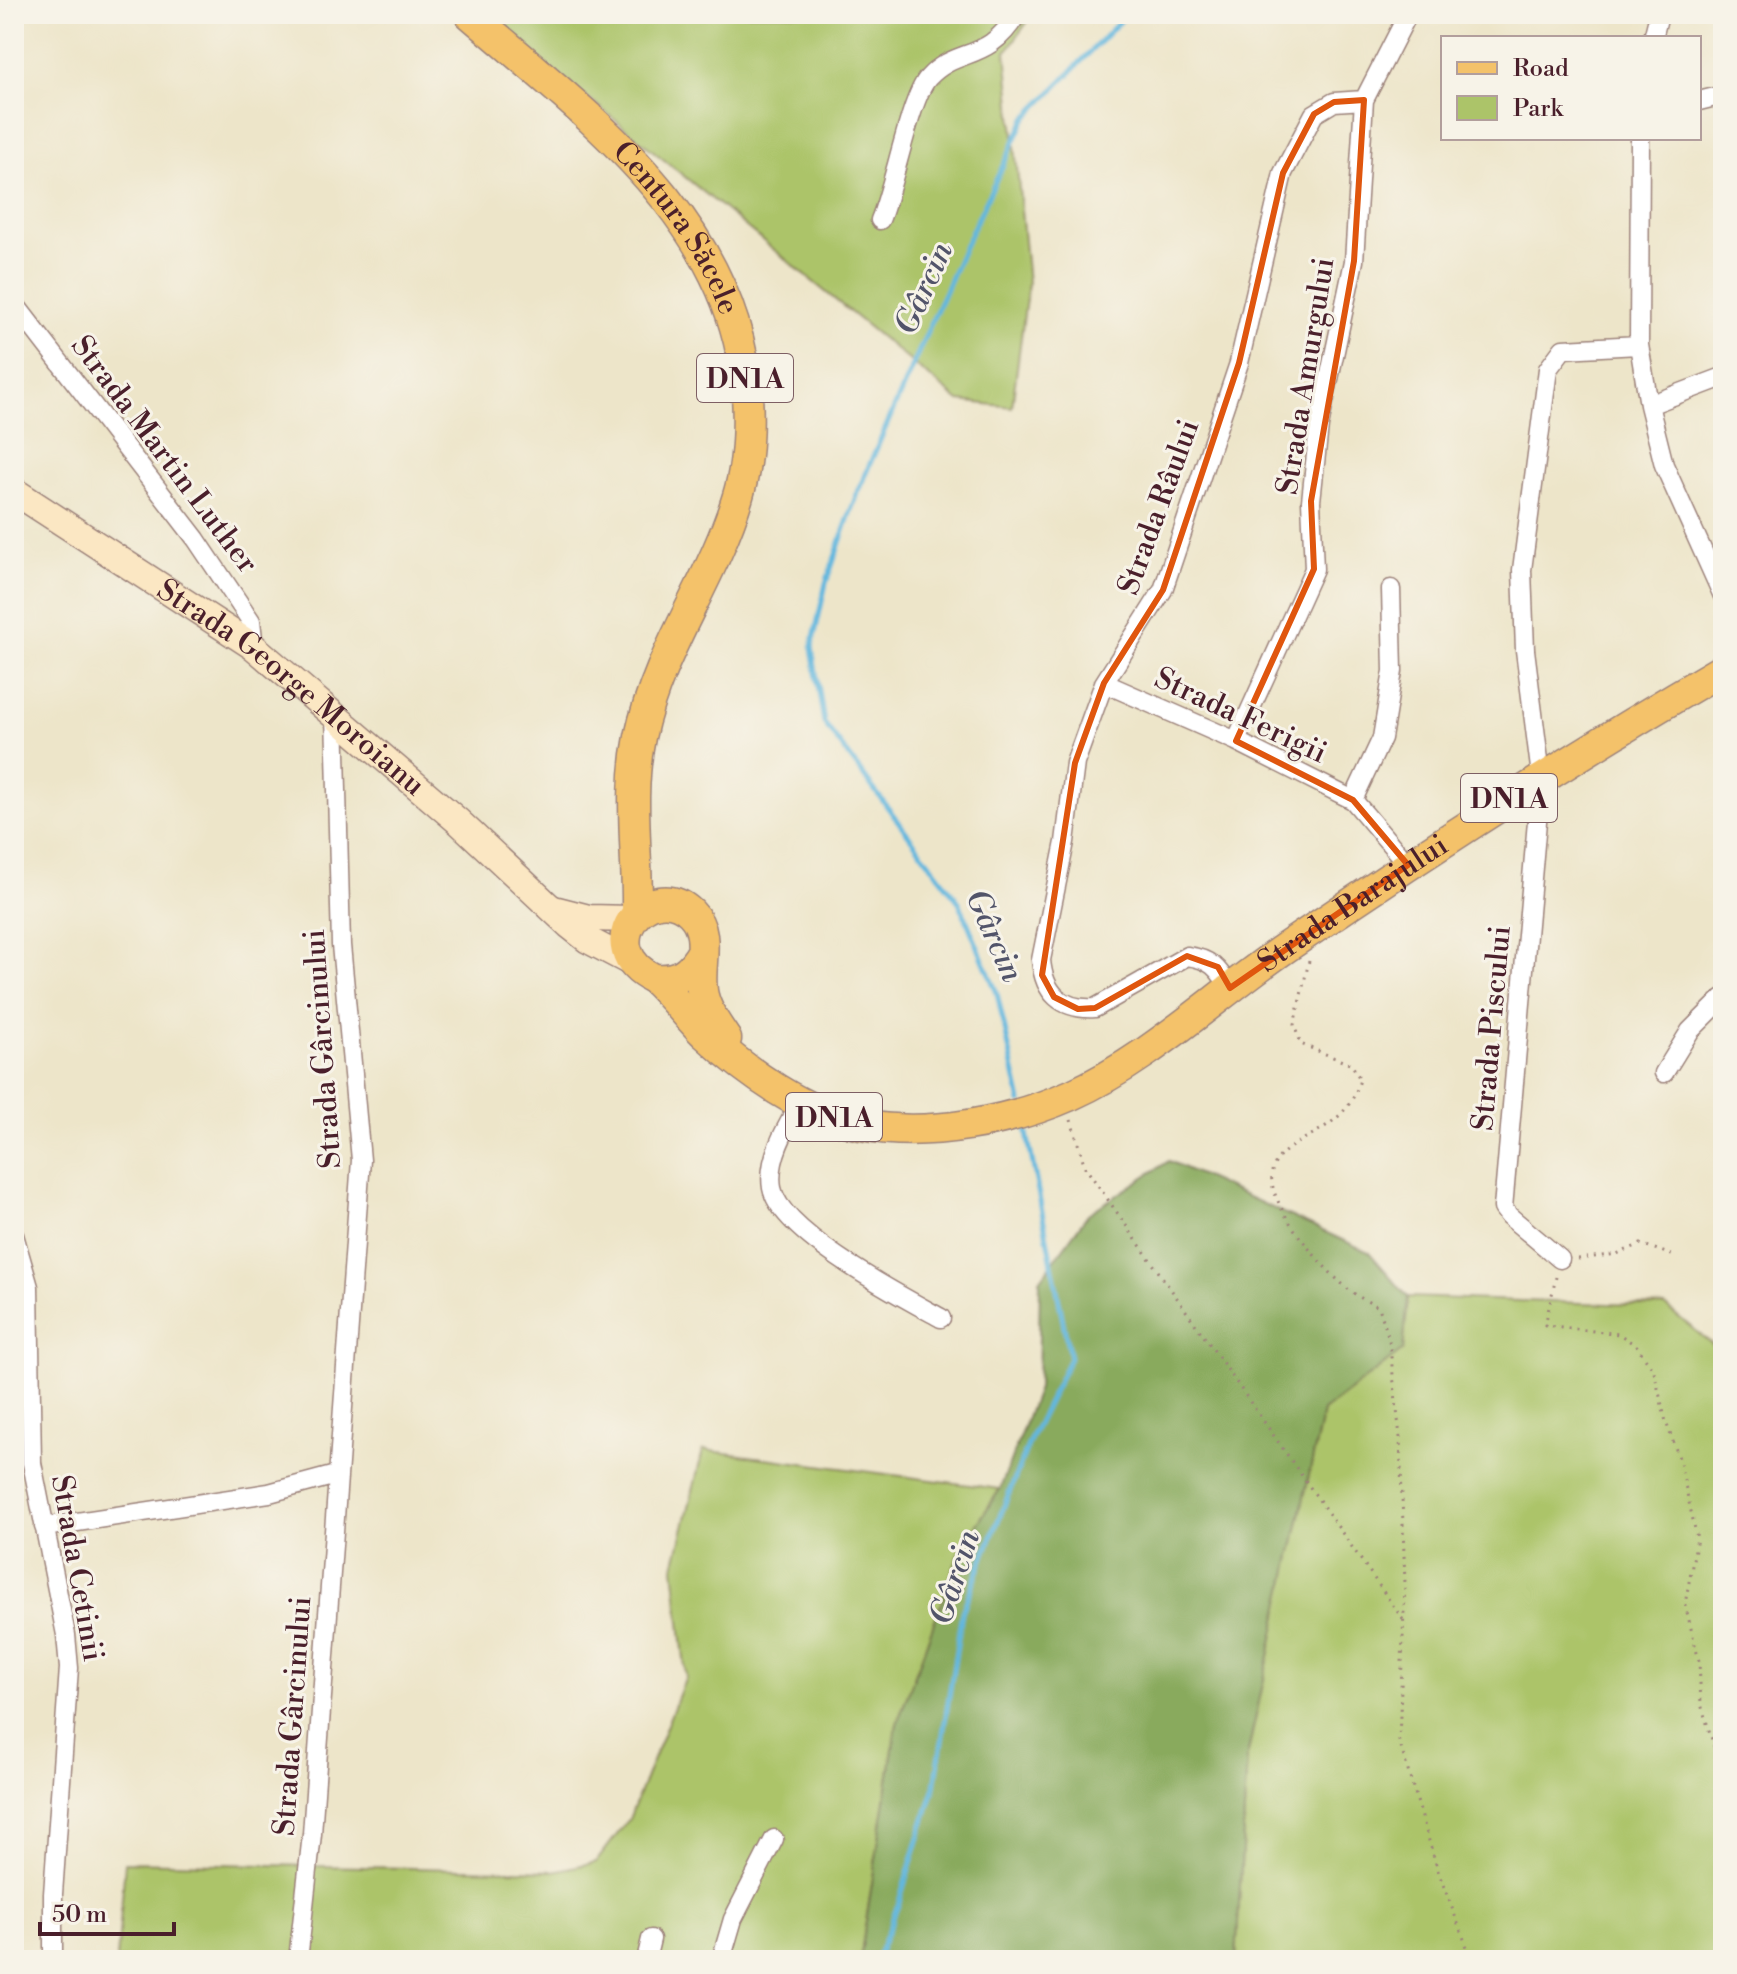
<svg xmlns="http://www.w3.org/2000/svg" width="1737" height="1974" font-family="'Libre Bodoni',serif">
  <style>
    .green { fill: #acc469; stroke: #7b724a; stroke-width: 2 }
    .forest { fill: #89aa5d; stroke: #6a6444; stroke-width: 2 }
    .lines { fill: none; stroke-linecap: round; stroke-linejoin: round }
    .stream { stroke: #62b7de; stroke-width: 5 }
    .minor-casing { stroke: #9c827a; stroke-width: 21 }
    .secondary-casing { stroke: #9c827a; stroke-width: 29 }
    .primary-casing { stroke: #9c827a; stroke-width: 33 }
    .path { stroke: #9c827a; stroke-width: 3; stroke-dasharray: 2 6; stroke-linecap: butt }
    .minor { stroke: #fff; stroke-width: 18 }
    .secondary { stroke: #fbe7c3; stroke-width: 26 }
    .primary { stroke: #f4c26a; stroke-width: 30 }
    .marked { fill: none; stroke: #e0560e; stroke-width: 6; stroke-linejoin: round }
    .labels { text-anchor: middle; stroke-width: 6; stroke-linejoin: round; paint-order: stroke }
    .shield { fill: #f7f3e8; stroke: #7e5f64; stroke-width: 2 }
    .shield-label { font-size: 28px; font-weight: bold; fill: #4a1f2b }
    .street-label { font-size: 30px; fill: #4a1f2b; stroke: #f7f3e8 }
    .water-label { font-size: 32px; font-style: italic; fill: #52546a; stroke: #f7f3e8 }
  </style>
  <rect width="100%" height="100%" fill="#f7f3e8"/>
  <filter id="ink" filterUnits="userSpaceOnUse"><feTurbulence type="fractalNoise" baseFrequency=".0125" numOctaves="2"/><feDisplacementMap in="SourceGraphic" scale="16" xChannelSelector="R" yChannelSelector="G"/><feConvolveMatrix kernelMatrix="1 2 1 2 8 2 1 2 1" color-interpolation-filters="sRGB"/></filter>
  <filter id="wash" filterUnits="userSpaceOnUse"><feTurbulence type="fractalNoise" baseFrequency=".006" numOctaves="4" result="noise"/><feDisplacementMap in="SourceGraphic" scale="32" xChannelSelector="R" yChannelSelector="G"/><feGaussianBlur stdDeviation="1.8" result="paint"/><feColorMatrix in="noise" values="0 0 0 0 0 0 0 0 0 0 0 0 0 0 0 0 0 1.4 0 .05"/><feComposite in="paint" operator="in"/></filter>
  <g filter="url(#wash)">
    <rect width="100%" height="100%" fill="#ede5c9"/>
    <path class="green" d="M460,14H1033L1006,52L1028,283L1012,407L959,401L592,101Z
      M1408,1297L1665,1306L1723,1353V1960H1236L1247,1756L1323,1411L1403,1350Z
      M703,1450L1000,1489L961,1549L897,1724L860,1960H117L125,1862L554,1871L596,1862L629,1819L686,1677L674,1567Z"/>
    <path class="forest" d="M1169,1161L1369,1252L1408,1297L1403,1350L1323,1411L1247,1756L1236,1960H860L897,1724L961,1549L1000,1489L1038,1388L1040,1280L1088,1214Z"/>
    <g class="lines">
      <path class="stream" d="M1021,1102L997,993L959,902L824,723L812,647L826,583L856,496L964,247L1025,119L1127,14
        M876,1960L898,1905L935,1786L962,1612L1032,1435L1070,1358L1025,1123"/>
    </g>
  </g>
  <g filter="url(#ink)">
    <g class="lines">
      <g class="minor-casing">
        <path id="minor" d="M1653,38L1659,14
          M1699,101L1723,95
          M1640,138L1639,345L1649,405L1664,465L1723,596
          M880,220C894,187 910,98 928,78C957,46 987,64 1017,14
          M14,303L196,539L251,621L254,647
          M1649,405L1723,377
          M1104,683L1236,741L1353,800L1408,865
          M1236,741L1314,569L1311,501L1319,426L1354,261L1364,100L1408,14
          M1353,800L1382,738L1393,671L1391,589
          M1230,988C1218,968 1211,959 1187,956L1095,1008C1061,1010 1044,993 1041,960L1065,842L1075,763L1104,683L1163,590L1239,363L1283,173L1314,114L1334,102L1364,100
          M1664,1073L1690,1031L1723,998
          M801,1102C787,1126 767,1158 772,1188C780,1233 901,1296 941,1318
          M14,1235L29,1287L32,1463L66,1635L69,1668L53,1894V1960
          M1560,1259L1509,1216L1503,1208L1541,776L1525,650L1522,570L1548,369L1563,349L1639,345
          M44,1527L269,1493L336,1475
          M298,1960L312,1834L361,1160L341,945L335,713
          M646,1960L651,1939
          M721,1960L733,1919L774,1839"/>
      </g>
      <g class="secondary-casing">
        <g id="secondary">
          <path id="s1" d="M14,491L254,647L459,822L569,925L588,940L630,962"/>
          <path d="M554,909L589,918L632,919"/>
        </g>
      </g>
      <g class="primary-casing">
        <g id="primary">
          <path id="s2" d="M470,14C590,118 735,222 747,394C749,429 748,463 738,496C713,580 658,651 640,737C628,796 638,853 637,912"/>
          <path d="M702,952C690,973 678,981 654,979C589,948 650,873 691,913C713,935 696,969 703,996C707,1012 717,1026 726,1039"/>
          <path id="s3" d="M654,979C672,996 687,1016 705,1034C746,1072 805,1114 861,1125C927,1138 1010,1122 1071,1095C1151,1059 1216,995 1288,946C1430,849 1574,756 1723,669"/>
        </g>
      </g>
      <path class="path" d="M1309,961L1294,1025L1301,1044L1352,1065L1360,1079C1346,1137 1286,1133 1273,1168C1261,1200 1327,1274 1352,1292C1360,1298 1370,1303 1379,1307L1389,1339L1400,1437L1405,1584L1399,1741L1439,1874L1472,1960
        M1071,1120L1085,1167L1404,1621
        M1578,1259L1617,1254L1641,1244L1677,1257
        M1556,1277L1545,1325L1619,1334L1637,1346L1654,1371L1666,1422L1679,1458L1697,1538L1685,1604L1699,1661L1701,1704L1721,1769L1723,1833"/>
      <use href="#minor" class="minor"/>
      <use href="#secondary" class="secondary"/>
      <use href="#primary" class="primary"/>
    </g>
  </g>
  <path class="marked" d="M1364,100L1354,261L1311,501L1314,569L1236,741L1353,800L1408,865L1230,988L1218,967L1187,956L1095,1008L1078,1009L1054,997L1042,975L1075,763L1104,683L1163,590L1239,363L1283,173L1314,114L1334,102Z"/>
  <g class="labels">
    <g class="shield">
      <rect x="697" y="354" width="96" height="48" rx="6"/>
      <rect x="1461" y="774" width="96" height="48" rx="6"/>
      <rect x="786" y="1093" width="96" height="48" rx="6"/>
    </g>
    <g class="shield-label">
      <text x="745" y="388">DN1A</text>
      <text x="1509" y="808">DN1A</text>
      <text x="834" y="1127">DN1A</text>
    </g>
    <g class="street-label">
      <text dy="10" stroke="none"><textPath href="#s2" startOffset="300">Centura Săcele</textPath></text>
      <text transform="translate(1305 376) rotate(-81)" y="10">Strada Amurgului</text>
      <text transform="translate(165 454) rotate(53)" y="10">Strada Martin Luther</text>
      <text transform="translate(1158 507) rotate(-70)" y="10">Strada Râului</text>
      <text dy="10" stroke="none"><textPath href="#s1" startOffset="340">Strada George Moroianu</textPath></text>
      <text transform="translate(1241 715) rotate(25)" y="10">Strada Ferigii</text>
      <text dy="10" stroke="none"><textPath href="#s3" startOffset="814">Strada Barajului</textPath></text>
      <text transform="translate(1491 1028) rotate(-85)" y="10">Strada Piscului</text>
      <text transform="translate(322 1049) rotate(-94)" y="10">Strada Gârcinului</text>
      <text transform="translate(78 1568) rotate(80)" y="10">Strada Cetinii</text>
      <text transform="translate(292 1716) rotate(-86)" y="10">Strada Gârcinului</text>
    </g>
    <g class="water-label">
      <text transform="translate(923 288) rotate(-66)" y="11">Gârcin</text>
      <text transform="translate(995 935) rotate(66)" y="11">Gârcin</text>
      <text transform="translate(954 1577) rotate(-72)" y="11">Gârcin</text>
    </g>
  </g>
  <rect width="1737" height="1974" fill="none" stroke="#f7f3e8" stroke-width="48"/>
  <rect x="1441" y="36" width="260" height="104" fill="#f7f3e8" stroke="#b29e9c" stroke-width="2"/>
  <rect x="1457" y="62" width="40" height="12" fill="#f4c26a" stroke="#b29e9c" stroke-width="2"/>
  <text x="1513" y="76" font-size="24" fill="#4a1f2b">Road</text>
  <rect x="1457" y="96" width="40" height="24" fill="#acc469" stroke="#b29e9c" stroke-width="2"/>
  <text x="1513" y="116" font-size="24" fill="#4a1f2b">Park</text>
  <path d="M40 1922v12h134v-12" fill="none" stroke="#4a1f2b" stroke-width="4"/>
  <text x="52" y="1922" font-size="24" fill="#4a1f2b" stroke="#f7f3e8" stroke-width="6" paint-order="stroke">50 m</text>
</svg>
